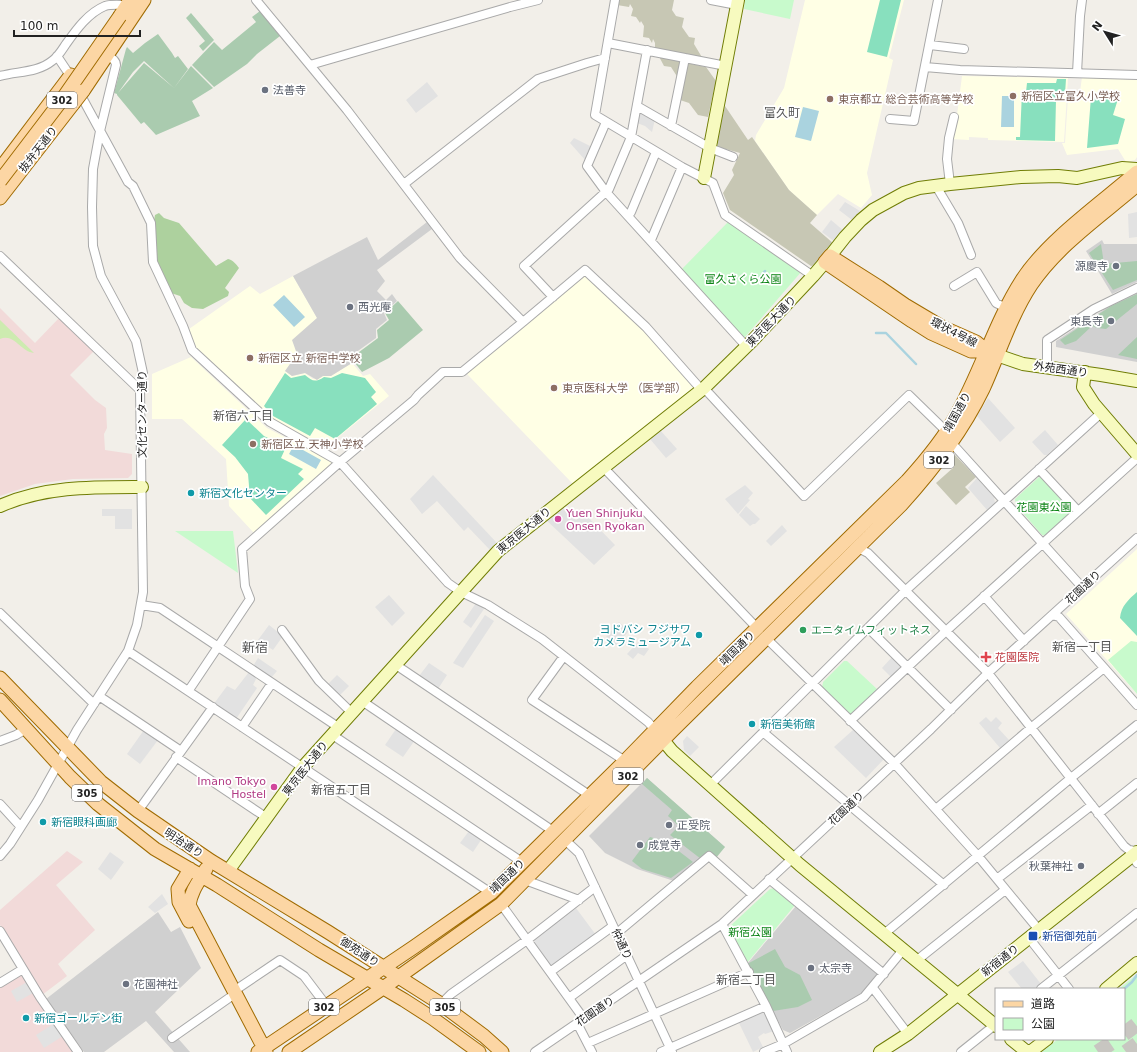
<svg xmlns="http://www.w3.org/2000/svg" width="1137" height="1052" font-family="'DejaVu Sans','Noto Sans JP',sans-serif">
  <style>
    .commercial { fill: #f2dad9 }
    .education { fill: #ffffe5 }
    .religious { fill: #d0d0d0 }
    .construction { fill: #c7c7b4 }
    .grass { fill: #cdebb0 }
    .forest { fill: #add19e }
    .cemetery { fill: #aacbaf }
    .park { fill: #c8facc }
    .pitch { fill: #88e0be }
    .parking { fill: #e2e2e2 }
    .water { fill: #aad3df }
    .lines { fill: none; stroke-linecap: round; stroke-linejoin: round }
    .stream { stroke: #aad3df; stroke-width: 2.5 }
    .highway-tunnel { stroke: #c8c6c1; stroke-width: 15; stroke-dasharray: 15 8; stroke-linecap: butt }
    .street-casing { stroke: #a9a9a9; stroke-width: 10 }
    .secondary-casing { stroke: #707d05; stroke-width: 14 }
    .primary-casing { stroke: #a06b00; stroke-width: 15 }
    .street { stroke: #fff; stroke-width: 8 }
    .secondary { stroke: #f7fabf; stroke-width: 12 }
    .primary { stroke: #fcd6a4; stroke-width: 13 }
    .primary-bridge-casing { stroke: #a06b00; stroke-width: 15; stroke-linecap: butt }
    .primary-bridge { stroke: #fcd6a4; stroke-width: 13 }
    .worship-dot { fill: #6b7280; stroke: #fff; stroke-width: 1.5 }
    .education-dot { fill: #8d6e63; stroke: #fff; stroke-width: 1.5 }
    .culture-dot { fill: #0f9aa8; stroke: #fff; stroke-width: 1.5 }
    .hotel-dot { fill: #d1479c; stroke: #fff; stroke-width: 1.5 }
    .leisure-dot { fill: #2e9e5b; stroke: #fff; stroke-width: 1.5 }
    .health-dot { fill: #e0444e; stroke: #fff; stroke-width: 1.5 }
    .transit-dot { fill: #1a4fb4; stroke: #fff; stroke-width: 1.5 }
    .labels { text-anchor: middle; stroke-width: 3.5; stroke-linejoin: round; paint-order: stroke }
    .shield { fill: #fff; stroke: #646464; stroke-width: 1 }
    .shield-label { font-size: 10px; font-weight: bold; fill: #222 }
    .worship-label { font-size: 11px; fill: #5b616d; stroke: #fff; text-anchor: start }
    .education-label { font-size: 11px; fill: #785e54; stroke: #fff; text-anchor: start }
    .street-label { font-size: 11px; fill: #222; stroke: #fff }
    .park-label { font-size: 11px; fill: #0c8416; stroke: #fff }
    .culture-label { font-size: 11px; fill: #0d838f; stroke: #fff; text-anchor: start }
    .hotel-label { font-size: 11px; fill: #b23c85; stroke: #fff; text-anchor: start }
    .leisure-label { font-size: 11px; fill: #27864d; stroke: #fff; text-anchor: start }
    .health-label { font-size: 11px; fill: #be3a42; stroke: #fff; text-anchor: start }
    .transit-label { font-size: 11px; fill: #164399; stroke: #fff; text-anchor: start }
    .neighbourhood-label { font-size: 12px; fill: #555; stroke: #fff }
    .quarter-label { font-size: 13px; fill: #555; stroke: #fff }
  </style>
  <rect width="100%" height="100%" fill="#f2efe9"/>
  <path class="commercial" d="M0,308L35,343L60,317L95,350L70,375L95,400L106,408L107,428L104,434L105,450L132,454V474L128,478L73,479L35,484L0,496Z
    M67,851L83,862L56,885L95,930L58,964L67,976L42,995L0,925V910Z
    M21,971L75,1052H0V984Z"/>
  <path class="education" d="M805,0H904L889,58L893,60L867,173L872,195L861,208L838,194L817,215L789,190L755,141L756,135L784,88Z
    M962,76L1068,78L1064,142L988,140V138L969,137V140L951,139L957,115Z
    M1082,77L1137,80V157L1135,160L1126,162L1118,149L1067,155L1062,143H1065L1068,97H1076L1080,92Z
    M584,275H586L632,315L696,387L573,484L468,375L467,373Z
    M293,276L317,318L293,340L297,354L285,371L292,376L305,373L313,379L323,376H331L352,363L363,376L370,374L389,396L326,447L271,418L195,348L189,329L250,286L260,294Z
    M191,357L267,428L333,462L254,533L229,506L226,459L182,419H152V374Z
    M1137,549V694L1066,614Z"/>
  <path class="religious" d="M427,222L432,229L377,270L385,281L377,291L386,300L392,294L397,301L384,313L387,320L376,329V338L348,358L352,363L331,376H323L317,380L305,373L292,376L285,371L297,354L292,340L317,318L293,276L367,237L378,260Z
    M1102,240L1104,244H1137V282L1112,294L1086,251Z
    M1137,293V362L1056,347V341L1111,305Z
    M647,778L725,847L709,852L674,881L637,869L605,853L589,836Z
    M796,906L877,971V975L862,993L790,1033L783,1030L747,964Z
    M158,912L171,932L180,927L201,968L155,1012L190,1052H174L146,1021L104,1052H84L46,999Z"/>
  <path class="construction" d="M618,0H674L672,10L676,16L684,18L682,27L689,37L695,38L694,44L703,59L683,55L678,78L671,67L664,66L655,49V43L653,39L652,43L649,38L643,37L644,26L641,21L640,23L636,17L631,16L633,9L630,4L629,7L617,5Z
    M687,63L706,67L716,81L708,117L698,115L689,103L680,100Z
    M725,106L748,140L752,137L789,190L817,215L810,223L834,244L816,265L811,266L730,210L723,193L734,175L732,170L740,153L718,147L717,141Z
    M955,455L976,477L965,487L970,492L956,505L936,483L954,467L951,463Z"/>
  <path class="grass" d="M0,320L34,353C21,352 14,333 0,339Z"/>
  <path class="forest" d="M159,213L164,218L179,223L216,266L228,259C233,260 236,264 239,268L225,288L229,292L228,296L203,309L192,308L184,303L180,296L171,293L156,261L153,226L155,215Z"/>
  <path class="cemetery" d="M260,11L280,36L257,54L247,64L214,87L192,65L214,42L222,50L256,22L252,17Z
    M191,13L214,40L203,51L199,46L205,41L186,18Z
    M158,34L172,53L155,67L172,53L175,58L178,56L188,69L174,88L144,61L133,72L118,93L144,63L174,88L191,66L213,88L192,101L200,116L156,135L144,122L141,124L117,95V94L114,93L126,49L127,47L133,53L145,43Z
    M1101,244L1104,264L1137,261V280L1113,290L1089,253Z
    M1137,294V304L1106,329L1097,328L1092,326L1076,341L1065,345L1060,340L1111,306Z
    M398,301L423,330L389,358L362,372L351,358L378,338L377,330L389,320L385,313Z
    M1137,337V359L1118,355Z
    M647,778L725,847L716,858L709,852L701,859L670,835L679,826L668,816L672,810L642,784Z
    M650,837L667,842L693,862L671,878L642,869L632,861Z
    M775,949L785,967L800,975L812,1000L798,1007L773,1011L747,964Z"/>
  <path class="park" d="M745,0H794L790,19L744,9Z
    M729,221L802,271L744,338L682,269Z
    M1043,476L1073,509L1072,514L1047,536L1042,535L1016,505L1015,499L1039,477Z
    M175,531H233L238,573Z
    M1131,641L1137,642V694L1108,660Z
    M844,661H847L877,689L876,694L854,715L848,714L822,688L823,682Z
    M774,888L795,905L747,963L728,928L770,889Z
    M1137,974V1052H1042L1058,1039H1124V989H1119Z"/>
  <path class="pitch" d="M880,0H901L887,57L867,52Z
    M1057,79H1066L1065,94H1060V100H1056L1055,141L1016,140V137H1020L1022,92H1026L1027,83H1056Z
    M1091,97L1118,99L1113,115L1125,119L1118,144L1087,148Z
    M285,373L291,378L305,375C312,381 315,383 324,377L331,378L342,373L365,378L376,392L371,397L377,404L335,439L315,428L310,436L273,416L264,406Z
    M246,419L264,436L286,447L281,458L303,469L298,474L304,479L266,515L250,498L248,474L235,457L222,445Z
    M1137,592V636L1120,618C1121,606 1129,599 1137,592Z"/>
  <path class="parking" d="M427,82L438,96L416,113L406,100Z
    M639,112L655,119L652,132L645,126L637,123Z
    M574,138L592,147L586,161L570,143Z
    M845,202L860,211L852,220L839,210Z
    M1137,212V237L1129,238L1128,214Z
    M831,220L844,231L835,242L822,232Z
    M988,398L1015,428L1000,442L977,416Z
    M660,430L677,449L666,458L650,439Z
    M1045,430L1058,445L1047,455H1044L1032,442Z
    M433,475L497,543L490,550L468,527L464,531L437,501L422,514L410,499Z
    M977,478L994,497L995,503L987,510L968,488Z
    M745,485L753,493L748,499L750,500L738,514L725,499Z
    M562,506L576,520L584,513L615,545L594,565L545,519Z
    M746,506L760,519L755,524H753L750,526L739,515Z
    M102,509H132V529H115V516H102Z
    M782,525L787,531L771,546L766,541Z
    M389,595L405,613L392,626L375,607Z
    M476,603L484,609L471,628L463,622Z
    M485,615L494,621L463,668L453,663Z
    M619,622L629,631L616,645L606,637Z
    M269,625L283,636L273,650L258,640Z
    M639,641L649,649L644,656L638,653L633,659L627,654Z
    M893,656L901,665L900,668L891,677L882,668Z
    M258,658L277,671L270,679L253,666Z
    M429,663L447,675L438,689L419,676Z
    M249,672L257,677L253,685L257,688L236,719L213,705L227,686L235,690Z
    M337,675L349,686L339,696L327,685Z
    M986,717L991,722L996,717L1002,723L998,728L1009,740L1000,748L979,723Z
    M396,729L415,740L403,757L385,745Z
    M144,730L158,740L140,764L127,754Z
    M853,730L884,759L866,778L834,747Z
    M687,736L699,747L690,756L684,750L683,741Z
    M469,831L481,840L473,852L460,843Z
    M110,852L124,862L111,880L98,869Z
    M162,894L168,904L155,913L148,907Z
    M576,908L596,935L552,967L534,943L535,937Z
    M1023,961L1041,984L1035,989H1022L1008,972Z
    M27,982L33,993L17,1002L11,991Z
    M761,1012L766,1015L774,1031L765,1034L764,1033L758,1037L763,1047L753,1052L739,1023Z
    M55,1023L63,1036L44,1048L36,1035Z"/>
  <path class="water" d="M1002,96H1014V127H1001Z
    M803,107L819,111L811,141L795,137Z
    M284,295L305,317L294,327L273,305Z
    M294,445L321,460L316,469L289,454Z"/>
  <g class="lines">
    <path class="stream" d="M760,277L765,271
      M876,333H886L916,364
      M1124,989L1132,982L1137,975"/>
    <path class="highway-tunnel" d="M1124,1034L1137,1024
      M1098,1052L1117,1039
      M1126,1052L1137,1044"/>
    <g class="street-casing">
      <path id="street" d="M256,0L347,110L460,258L523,322L585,270L646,327L699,387L704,388L804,496L909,395L947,432
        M615,0L595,115L682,167L713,183L725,215L813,276
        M711,0L737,5
        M608,43L726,66
        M930,45L964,49
        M57,56L73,80
        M310,65L510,7L538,0
        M925,67L960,70L1137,75
        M1077,73L1080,16L1082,0
        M0,76C18,71 37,73 52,61C58,57 62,50 66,44C76,30 88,13 105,6C111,4 120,5 126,5
        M79,92L128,182L133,186L151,223L153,262L183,326L192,350L270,422L340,462L448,583L461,592L488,605L542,639L648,722L655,730
        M637,106L710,148L733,157
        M890,119L914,121L938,0
        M606,122L587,166L606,192L746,346
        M671,126L685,58
        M404,184L538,79L587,63L605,58
        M950,184L947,159L949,138L954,117
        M936,186L958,223L971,255
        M628,216L631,212L656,152
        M651,240L682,167
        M0,256L140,390
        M954,286L977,272L996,303L1006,308
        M553,297L524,266L609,189L631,137L647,50
        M1047,368V340L1094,309L1137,288
        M949,440L1082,587
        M604,468L757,628
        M1039,469L1078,511
        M858,548L868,553L988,673L1124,846L1129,850L1137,851
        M984,596L1024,641
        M141,605L160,608L338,727
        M0,613L94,704
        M1052,615L1059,617L1137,705
        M868,628L951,710
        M282,630L319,681L351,712
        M766,638L894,763L978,856L1039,930
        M128,651L491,893
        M564,656L532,700L625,761
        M396,665L589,795
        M189,690L250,599L245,586L242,549L340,462L414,400L418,395L443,372H462L523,322
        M99,696L181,751
        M362,701L553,831
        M850,721L946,631L1137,458
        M242,727L272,683
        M763,732L944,885
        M331,734L522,862
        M0,741L16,735L26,729
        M176,757L267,818
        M710,785L905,591L1101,413
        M0,804L20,826
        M936,809L1032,727L1104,668
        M138,811L213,707
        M1098,814L1137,783
        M565,840L579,853L672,1052
        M0,856L10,844L38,800L77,730L128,651L137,625L143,592L140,390L143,373L136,341L101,276L93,246L92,207L93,169L100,131L116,65C116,60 111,58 107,55
        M1132,856L1137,863
        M769,879L884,974
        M997,879L1092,805
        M525,880L579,900
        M501,904L584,1019
        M722,924L766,1006L787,1052
        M0,931L40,997L78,1052
        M617,933L709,856L753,895
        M884,934L1071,778L1137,725
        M1029,938L1069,989
        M916,961L1005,890
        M550,972L613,926
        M0,983L23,969
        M873,988L908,1034
        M1041,989L1137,913
        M234,991L280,960L304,976L326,1005
        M569,998L627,955
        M441,1004L451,994L527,940L595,887
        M577,1023L592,1052
        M172,1038L229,998
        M588,1043L749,972
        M535,1052L722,924L931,729L988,673L1137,538
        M661,1052L766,1006
        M764,1052L783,1044L864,997L903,950
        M961,1052L996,1024"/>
    </g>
    <g class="secondary-casing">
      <path id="secondary" d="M704,178L738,0
        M830,256L845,237L861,220L873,210L904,193L919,188L950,184L1021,177L1058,176L1077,178L1122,168L1137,169
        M988,352L1023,364L1101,375L1137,381
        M1085,372L1083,387L1094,404L1137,454
        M0,506C45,486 94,487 142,487
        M663,740L672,751L800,865L996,1026
        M228,871L303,767L498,551L704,388L752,341L813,276L825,262
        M1106,989L1137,963
        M1011,1039L1027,1052
        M880,1052L908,1034L1137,852
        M1030,1052L1047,1039"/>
    </g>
    <g class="primary-casing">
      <path id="primary" d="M120,16L130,0
        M83,91L144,0
        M0,169L71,75
        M0,198L73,104
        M830,256L879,287L905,305L942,327L976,342L987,351H971L931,333L912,321L825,262Z
        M0,678L101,782L138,811L211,861L328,932L441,1004L484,1036L502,1052
        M0,700L70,777L98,804L155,849L217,885L319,950L404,1000L432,1018L479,1052
        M206,869C199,881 191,891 189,905L266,1052
        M189,921L179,902L178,889L190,869
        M258,1052L414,947L491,893L625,761L697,687L907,481C925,461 943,440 956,416C981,372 995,322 1022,280C1048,240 1100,204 1137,172
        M289,1052L383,988L501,904L673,730L901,505C933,470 962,432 983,389C999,354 1010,317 1031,285C1058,245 1101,216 1137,185"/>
    </g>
    <use href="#street" class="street"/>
    <use href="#secondary" class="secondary"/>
    <use href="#primary" class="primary"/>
    <g class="primary-bridge-casing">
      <path id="primary-bridge" d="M73,104L83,91
        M0,181L61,101L120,16"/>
    </g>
    <use href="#primary-bridge" class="primary-bridge"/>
  </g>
  <g class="worship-dot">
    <circle cx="265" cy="90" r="4"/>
    <circle cx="1116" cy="266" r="4"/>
    <circle cx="350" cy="307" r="4"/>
    <circle cx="1111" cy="321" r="4"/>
    <circle cx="669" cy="825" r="4"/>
    <circle cx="640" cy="845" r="4"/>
    <circle cx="1081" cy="866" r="4"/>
    <circle cx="811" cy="968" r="4"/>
    <circle cx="126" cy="984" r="4"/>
  </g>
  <g class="education-dot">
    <circle cx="1013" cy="96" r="4"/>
    <circle cx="830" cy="99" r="4"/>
    <circle cx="250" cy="358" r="4"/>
    <circle cx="554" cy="388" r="4"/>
    <circle cx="253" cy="444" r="4"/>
  </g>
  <g class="culture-dot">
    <circle cx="191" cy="493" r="4"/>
    <circle cx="699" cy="635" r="4"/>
    <circle cx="752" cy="724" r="4"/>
    <circle cx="43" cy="822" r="4"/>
    <circle cx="26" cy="1018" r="4"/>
  </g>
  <g class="hotel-dot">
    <circle cx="558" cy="519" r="4"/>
    <circle cx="274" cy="787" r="4"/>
  </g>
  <circle class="leisure-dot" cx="803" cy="630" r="4"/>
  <path class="health-dot" d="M984 651h4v4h4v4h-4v4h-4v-4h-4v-4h4z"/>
  <rect class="transit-dot" x="1028" y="931" width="10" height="10" rx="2"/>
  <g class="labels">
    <g class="shield">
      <rect x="47" y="92" width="30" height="16" rx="3"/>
      <rect x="924" y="452" width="30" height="16" rx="3"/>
      <rect x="613" y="768" width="30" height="16" rx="3"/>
      <rect x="72" y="785" width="30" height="16" rx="3"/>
      <rect x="309" y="999" width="30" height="16" rx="3"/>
      <rect x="430" y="999" width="30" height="16" rx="3"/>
    </g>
    <g class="shield-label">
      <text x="62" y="104">302</text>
      <text x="939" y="464">302</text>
      <text x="628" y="780">302</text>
      <text x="87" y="797">305</text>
      <text x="324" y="1011">302</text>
      <text x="445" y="1011">305</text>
    </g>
    <g class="worship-label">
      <text x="273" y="94">法善寺</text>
      <text x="1108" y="270" text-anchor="end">源慶寺</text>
      <text x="358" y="311">西光庵</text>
      <text x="1103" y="325" text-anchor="end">東長寺</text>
      <text x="677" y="829">正受院</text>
      <text x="648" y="849">成覚寺</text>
      <text x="1073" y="870" text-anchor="end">秋葉神社</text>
      <text x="819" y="972">太宗寺</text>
      <text x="134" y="988">花園神社</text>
    </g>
    <g class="education-label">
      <text x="1021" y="100">新宿区立富久小学校</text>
      <text x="838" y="103">東京都立 総合芸術高等学校</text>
      <text x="258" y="362">新宿区立 新宿中学校</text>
      <text x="562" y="392">東京医科大学 （医学部）</text>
      <text x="261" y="448">新宿区立 天神小学校</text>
    </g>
    <g class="street-label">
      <text transform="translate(38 149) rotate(-52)" y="4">抜弁天通り</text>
      <text transform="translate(771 321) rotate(-46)" y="4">東京医大通り</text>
      <text transform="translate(954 332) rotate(27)" y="4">環状4号線</text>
      <text transform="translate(1061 369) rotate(8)" y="4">外苑西通り</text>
      <text transform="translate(957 412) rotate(-61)" y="4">靖国通り</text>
      <text transform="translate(142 414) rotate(-90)" y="4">文化センター通り</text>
      <text transform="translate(524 530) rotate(-39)" y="4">東京医大通り</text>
      <text transform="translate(1083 587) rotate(-43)" y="4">花園通り</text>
      <text transform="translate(737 648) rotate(-44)" y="4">靖国通り</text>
      <text transform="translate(305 768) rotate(-52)" y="4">東京医大通り</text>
      <text transform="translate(846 808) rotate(-43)" y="4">花園通り</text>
      <text transform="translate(184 843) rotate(33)" y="4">明治通り</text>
      <text transform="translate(507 876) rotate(-44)" y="4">靖国通り</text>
      <text transform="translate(622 944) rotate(65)" y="4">仲通り</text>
      <text transform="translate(360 952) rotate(33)" y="4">御苑通り</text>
      <text transform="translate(1000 960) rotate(-38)" y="4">新宿通り</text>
      <text transform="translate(595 1011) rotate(-34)" y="4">花園通り</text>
    </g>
    <g class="park-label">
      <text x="743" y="283">富久さくら公園</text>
      <text x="1044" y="511">花園東公園</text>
      <text x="750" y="936">新宿公園</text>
    </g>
    <g class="culture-label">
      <text x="199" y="497">新宿文化センター</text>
      <text x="691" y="633" text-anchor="end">ヨドバシ フジサワ<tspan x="691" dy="13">カメラミュージアム</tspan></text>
      <text x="760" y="728">新宿美術館</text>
      <text x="51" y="826">新宿眼科画廊</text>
      <text x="34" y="1022">新宿ゴールデン街</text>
    </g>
    <g class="hotel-label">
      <text x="566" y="517">Yuen Shinjuku<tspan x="566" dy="13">Onsen Ryokan</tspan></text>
      <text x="266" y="785" text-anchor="end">Imano Tokyo<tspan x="266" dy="13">Hostel</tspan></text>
    </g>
    <g class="leisure-label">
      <text x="811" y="634">エニタイムフィットネス</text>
    </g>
    <g class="health-label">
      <text x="995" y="661">花園医院</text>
    </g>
    <g class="transit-label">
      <text x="1042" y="940">新宿御苑前</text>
    </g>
    <g class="neighbourhood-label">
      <text x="782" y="117">富久町</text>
      <text x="243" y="420">新宿六丁目</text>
      <text x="1082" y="651">新宿一丁目</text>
      <text x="341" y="794">新宿五丁目</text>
      <text x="746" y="984">新宿二丁目</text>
    </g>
    <g class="quarter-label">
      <text x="255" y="652">新宿</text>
    </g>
  </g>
  <rect x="995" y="988" width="130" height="52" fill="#ffffff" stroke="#a7a7a7"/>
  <rect x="1003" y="1001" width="20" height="6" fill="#fcd6a4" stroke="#a7a7a7"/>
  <text x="1031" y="1008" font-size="12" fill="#222222">道路</text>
  <rect x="1003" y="1018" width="20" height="12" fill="#c8facc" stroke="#a7a7a7"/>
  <text x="1031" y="1028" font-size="12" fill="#222222">公園</text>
  <g transform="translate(1105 32) rotate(307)" stroke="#ffffff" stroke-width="3" paint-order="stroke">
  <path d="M0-3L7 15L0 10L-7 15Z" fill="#222222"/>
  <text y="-6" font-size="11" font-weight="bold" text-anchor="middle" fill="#222222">N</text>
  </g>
  <path d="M14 30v6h126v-6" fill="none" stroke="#222222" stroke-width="2"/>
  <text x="20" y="30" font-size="12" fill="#222222" stroke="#ffffff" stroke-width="3" paint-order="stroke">100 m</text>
</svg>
